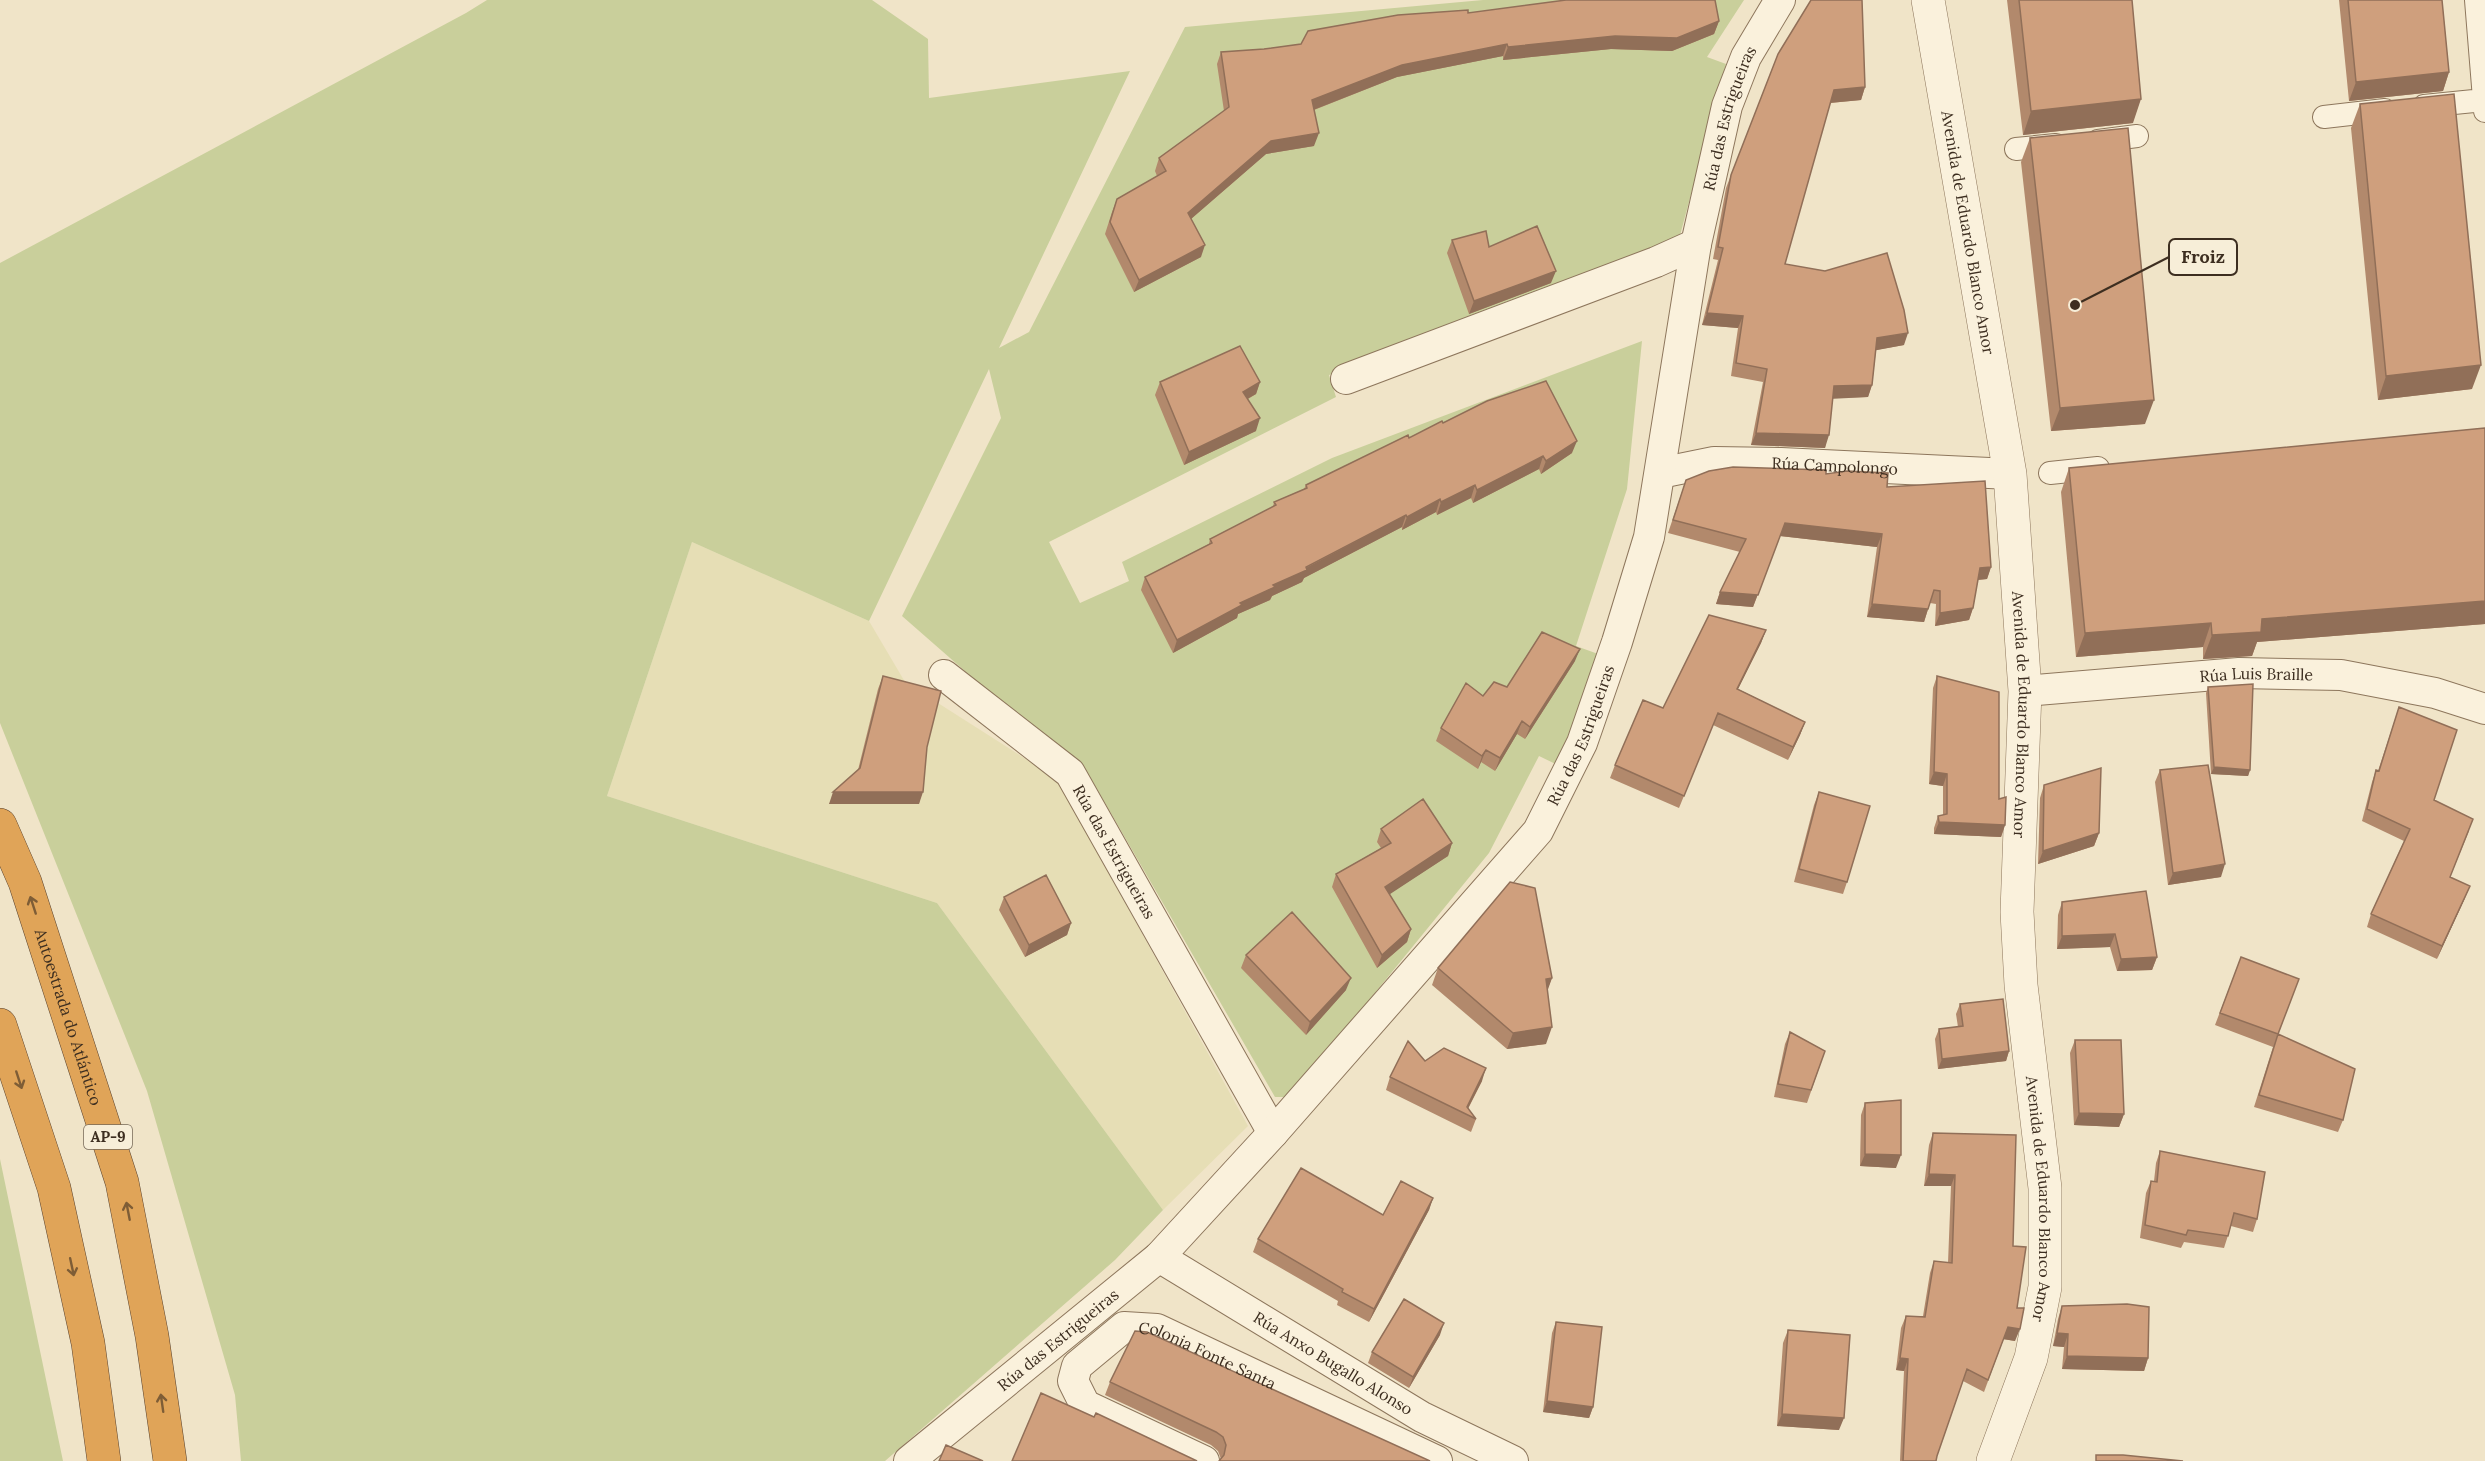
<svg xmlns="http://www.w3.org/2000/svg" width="2485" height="1461" font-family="Lora,serif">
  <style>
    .farmland { fill: #e6deb5 }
    .green { fill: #c9cf9b }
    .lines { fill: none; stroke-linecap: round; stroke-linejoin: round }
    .pedestrian-casing { stroke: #8d765c; stroke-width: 24 }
    .minor-casing { stroke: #8d765c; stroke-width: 32 }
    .tertiary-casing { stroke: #8d765c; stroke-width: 34 }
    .motorway-casing { stroke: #5b4430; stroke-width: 34 }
    .pedestrian { stroke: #faf1dc; stroke-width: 22 }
    .minor { stroke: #faf1dc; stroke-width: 30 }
    .tertiary { stroke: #faf1dc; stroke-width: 33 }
    .motorway { stroke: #e0a458; stroke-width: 33 }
    .wall { fill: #b2896c }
    .shaded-wall { fill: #916f58 }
    .building { fill: #cf9f7d; stroke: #916f58; stroke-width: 1.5 }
    .oneway { stroke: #7e5d36 }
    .labels { text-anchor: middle; stroke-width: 5; stroke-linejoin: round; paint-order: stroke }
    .shield { fill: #f7eed8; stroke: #756857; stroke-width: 1.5 }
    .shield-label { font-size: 15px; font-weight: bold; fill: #3d2e20 }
    .street-label { font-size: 16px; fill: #3d2e20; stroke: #f7eed8 }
    .leader { fill: none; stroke: #3d2e20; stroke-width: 2 }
    .callout-dot { fill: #3d2e20; stroke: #f7eed8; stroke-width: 2 }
    .callout { fill: #f7eed8; stroke: #3d2e20; stroke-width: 2 }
    .callout-label { font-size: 18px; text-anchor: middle; font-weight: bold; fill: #3d2e20 }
  </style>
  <rect width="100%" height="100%" fill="#f0e4c8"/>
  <path class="farmland" d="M692,542L869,621L905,682L1057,779L1248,1126L1163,1210L937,903L607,796Z"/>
  <path class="green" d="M487,0H872L928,39L929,98L1130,71L999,348L1029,332L1185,27L1483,0H1744L1707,57L1726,64L1679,239L1437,342L1329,375L1336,397L1049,542L1080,603L1129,581L1122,562L1332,458L1642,341L1627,489L1576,646L1612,659L1568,770L1539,756L1489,853L1290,1097H1275L1094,784L902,616L1001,418L989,369L869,621L692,542L607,796L937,903L1163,1210L1115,1260L885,1461H241L235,1395L147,1091L0,723V263L466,13Z
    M0,1159L63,1461H0Z"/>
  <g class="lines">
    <g class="pedestrian-casing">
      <path id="pedestrian" d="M2476,0L2485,111
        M2424,106L2484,100
        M2324,117L2385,110
        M2098,141L2137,136
        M2016,149L2056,145
        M2050,473L2098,468"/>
    </g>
    <g class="minor-casing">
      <g id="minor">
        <path d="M1346,379L1656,262L1696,244"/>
        <path id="s1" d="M1660,473L1714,462L1781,463L2010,474"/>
        <path id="s2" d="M944,675L1070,773L1273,1133"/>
        <path id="s3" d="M2025,691L2239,673L2341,675L2435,693L2485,709"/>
        <path id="s4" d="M1159,1257L1422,1417L1513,1461"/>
        <path id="s5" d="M909,1461L1159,1257L1273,1133L1538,831L1582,743L1617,642L1649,537L1696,244L1727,106L1746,57L1780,0"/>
        <path id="s6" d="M1204,1461L1085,1405L1073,1381L1077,1366L1124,1327L1157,1329L1437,1461"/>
      </g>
    </g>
    <g class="tertiary-casing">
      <g id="tertiary">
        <path id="s7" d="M1928,0L2010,474L2025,691L2017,912L2021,985L2045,1188V1287L2031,1358L1993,1461"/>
      </g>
    </g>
    <g class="motorway-casing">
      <g id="motorway">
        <path id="s8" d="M0,825L25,882L122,1182L152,1336L170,1461"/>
        <path d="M0,1025L54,1188L88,1343L104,1461"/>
      </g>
    </g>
    <use href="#pedestrian" class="pedestrian"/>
    <use href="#minor" class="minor"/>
    <use href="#tertiary" class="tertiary"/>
    <use href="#motorway" class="motorway"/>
  </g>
  <path class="wall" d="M2007,0H2132L2133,123L2023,135Z
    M2339,0H2442L2449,72L2443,91L2349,101Z
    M1468,13L1719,21L1714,34L1672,51L1611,49L1503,60V56L1397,77L1314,110V146L1266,154L1191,219L1201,257L1134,292L1105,234L1112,212L1117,199L1157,176L1155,171L1159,158L1224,111L1217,64L1221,52L1264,49L1301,44Z
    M1778,54L1865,87L1861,100L1830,103L1785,264L1904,345L1876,350L1872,385L1868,397L1833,398L1825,448L1751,445L1763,382L1731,376L1738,328L1702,325L1718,260L1713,259L1726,188Z
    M2360,104L2472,389L2378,400L2351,128Z
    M2030,138L2145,424L2051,431L2021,162Z
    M1452,240L1489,247L1551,283L1469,314L1447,253Z
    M1160,382H1260L1256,394L1248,399L1256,431L1184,465L1155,395Z
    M1443,423L1572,453L1541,474L1539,469L1473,503L1471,498L1437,515L1436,512L1402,530V527L1304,578L1302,582L1272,596L1270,600L1238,614L1237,618L1173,653L1141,590L1145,577L1209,544L1210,539L1273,507L1274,502L1304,489L1306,485Z
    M2485,428V624L2257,642L2252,656L2203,659V647L2076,657L2061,492L2069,468Z
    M1826,474L1887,487L1991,567L1987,579L1978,580L1973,608L1969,620L1935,626L1936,604L1930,603L1924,622L1867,617L1877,547L1780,536L1753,607L1716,604L1720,592L1740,552L1668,533L1686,480Z
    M1766,630L1761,643L1738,689L1805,722L1800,735L1788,760L1713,725L1679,808L1610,778L1615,765L1663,708Z
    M1575,661L1525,739L1517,734L1495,771L1481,762L1478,769L1436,741L1441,728L1483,696Z
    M883,676L927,747L919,804H829L858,770L878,689Z
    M1937,676L1999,799L2005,825L2001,837L1934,834V828L1938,816L1943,815V786L1929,784L1933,688Z
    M2208,687L2250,770L2248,776L2211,774L2206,693Z
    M2399,707L2434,800L2469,831L2450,877L2465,898L2437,959L2367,927L2371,914L2404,841L2362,821L2372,782L2376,770L2378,771Z
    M2160,770L2221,877L2168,885L2155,782Z
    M2044,785L2099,833L2094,846L2038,864L2040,798Z
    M1819,792L1847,882L1843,894L1794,882L1814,805Z
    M1381,829L1452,843L1448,856L1389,894L1411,929L1407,942L1377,968L1332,887L1336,874L1381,848L1377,842Z
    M1004,897L1071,923L1067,935L1025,957L999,910Z
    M2062,902L2157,957L2152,970L2117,971L2110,947L2057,949L2058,915Z
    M1246,955L1346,990L1306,1035L1241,968Z
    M2241,957L2278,1034L2343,1120L2338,1132L2254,1107L2273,1047L2215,1025Z
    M1438,968L1552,978L1547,990L1546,1044L1507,1049L1432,985Z
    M1960,1004L2009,1051L2006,1061L1938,1069L1935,1039L1939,1029L1958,1027L1956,1014Z
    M1790,1032L1825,1051L1807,1103L1774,1097L1785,1044Z
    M2075,1040L2124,1114L2119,1127L2074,1125L2070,1053Z
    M1425,1061L1482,1081L1468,1109L1476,1119L1471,1132L1386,1090L1390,1077Z
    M1865,1103L1896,1168L1860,1166L1861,1115Z
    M1933,1133L2013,1246L2017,1308L2015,1341L2003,1339L1984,1392L1963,1381L1937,1456L1936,1461H1900L1904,1371L1896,1370L1901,1328L1906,1316H1923L1930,1273L1934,1261L1948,1263L1951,1186H1924L1929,1145Z
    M2160,1151L2257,1219L2253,1232L2231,1226L2224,1248L2184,1242L2181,1248L2140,1238L2146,1193L2151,1181H2154L2156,1163Z
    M1433,1198L1429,1210L1369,1322L1337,1305L1338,1301L1253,1252L1258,1239L1383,1215Z
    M2062,1306L2148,1358L2144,1371L2062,1369L2064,1347L2053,1346L2058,1319Z
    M1556,1322L1593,1407L1589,1418L1543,1412L1552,1333Z
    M1788,1330L1839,1430L1777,1426L1783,1343Z
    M1440,1335L1409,1388L1368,1363L1372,1352Z
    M1110,1382L1430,1461L1221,1459L1218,1451L1211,1445L1105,1395Z"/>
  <path class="shaded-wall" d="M1719,21L1714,34L1672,51L1611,49L1503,60L1508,47Z
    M1507,44L1503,56L1397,77L1308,112L1312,100L1402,65Z
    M2449,72L2443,91L2349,101L2356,82Z
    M1865,87L1861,100L1829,103L1834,90Z
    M2141,99L2133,123L2023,135L2031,111Z
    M1319,133L1314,146L1266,154L1184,225L1188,213L1271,141Z
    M1205,245L1201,257L1134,292L1139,280Z
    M1556,271L1551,283L1469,314L1474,301Z
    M1707,313L1743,316L1738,328L1702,325Z
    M1908,333L1904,345L1872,351L1877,338Z
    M2481,365L2472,389L2378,400L2386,376Z
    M1260,382L1256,394L1238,404L1243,392Z
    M1872,385L1868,397L1829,399L1834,386Z
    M2154,400L2145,424L2051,431L2060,408Z
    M1260,418L1256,431L1184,465L1189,452Z
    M1756,433L1829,435L1825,448L1751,445Z
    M1577,441L1572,453L1541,474L1546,461Z
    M1543,456L1539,469L1473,503L1477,490Z
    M1475,485L1471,498L1437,515L1441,502Z
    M1440,499L1436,512L1402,530L1407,517Z
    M1406,515L1402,527L1304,578L1302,582L1272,596L1270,600L1238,614L1237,618L1173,653L1177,640L1240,603Z
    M1785,523L1882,534L1877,547L1780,536L1753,607L1716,604L1720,592Z
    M1991,567L1987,579L1976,580L1980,568Z
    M2485,601V624L2257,642L2252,656L2203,659L2212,635L2262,619Z
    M1872,604L1928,609L1924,622L1867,617Z
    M1973,608L1969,620L1935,626L1940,613Z
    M2211,623L2203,647L2076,657L2085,633Z
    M1766,630L1761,643L1732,701L1737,689Z
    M1580,649L1575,661L1525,739L1530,727Z
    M1522,721L1517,734L1495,771L1500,758Z
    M1805,722L1800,735L1788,760L1793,747Z
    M1486,750L1481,762L1478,769L1482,756Z
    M2214,767L2250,770L2248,776L2211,774Z
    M1934,772L1947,774L1943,786L1929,784Z
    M833,792H923L919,804H829Z
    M1939,822L2005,825L2001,837L1934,834Z
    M2099,833L2094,846L2038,864L2043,851Z
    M1452,843L1448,856L1381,900L1385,887Z
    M2225,864L2221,877L2168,885L2173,873Z
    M2470,886L2465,898L2437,959L2442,946Z
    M1071,923L1067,935L1025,957L1029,945Z
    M1411,929L1407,942L1377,968L1382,955Z
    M2115,934L2110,947L2057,949L2062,936Z
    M2157,957L2152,970L2117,971L2121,959Z
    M1351,978L1346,990L1306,1035L1310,1022Z
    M1552,978L1546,995V979Z
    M1552,1027L1546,1044L1507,1049L1513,1033Z
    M2009,1051L2006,1061L1938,1069L1942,1059Z
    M1486,1068L1482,1081L1465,1114L1467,1107Z
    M2079,1113L2124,1114L2119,1127L2074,1125Z
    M1865,1154L1901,1155L1896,1168L1860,1166Z
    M1929,1174L1955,1175L1951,1186H1924Z
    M1433,1198L1429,1210L1369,1322L1374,1309Z
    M1444,1323L1440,1335L1409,1388L1413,1377Z
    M2008,1327L2020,1329L2015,1341L2003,1339L1984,1392Z
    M2057,1333L2068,1334L2064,1347L2053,1346Z
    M2067,1356L2148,1358L2144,1371L2062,1369Z
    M1900,1358L1908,1359L1904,1371L1896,1370Z
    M1547,1401L1593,1407L1589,1418L1543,1412Z
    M1782,1414L1844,1418L1839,1430L1777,1426Z"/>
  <path class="building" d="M1566,0H1715L1719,21L1677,38L1615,36L1508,47L1507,44L1402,65L1312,100L1319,133L1271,141L1188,213L1205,245L1139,280L1110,222L1117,199L1166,171L1159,158L1229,107L1221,52L1264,49L1301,44L1308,31L1398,15L1468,10V13Z
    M1811,0H1862L1865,87L1834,90L1785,264L1825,271L1887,253L1904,310L1908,333L1877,338L1872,385L1834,386L1829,435L1756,433L1767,369L1736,363L1743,316L1707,313L1723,248L1718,247L1731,175L1778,54Z
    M2019,0H2132L2141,99L2031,111Z
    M2348,0H2442L2449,72L2356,82Z
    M2454,94L2481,365L2386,376L2360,104Z
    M2128,128L2154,400L2060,408L2030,138Z
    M1537,226L1556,271L1474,301L1452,240L1486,231L1489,247Z
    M1240,346L1260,382L1243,392L1260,418L1189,452L1160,382Z
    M1546,381L1577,441L1546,461L1543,456L1477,490L1475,485L1441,502L1440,499L1407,517L1406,515L1306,567L1307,570L1273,585L1275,587L1240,603L1242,605L1177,640L1145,577L1212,543L1210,539L1276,505L1274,502L1307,488L1306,485L1408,435L1409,438L1442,421L1443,423L1487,401Z
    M2485,428V601L2262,619L2261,632L2212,635L2211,623L2085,633L2069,468Z
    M1733,467L1826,470V474L1847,471L1888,473L1887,487L1985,481L1991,567L1980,568L1973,608L1940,613V591L1934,590L1928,609L1872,604L1882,534L1785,523L1758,595L1720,592L1746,539L1673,520L1686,480L1709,471Z
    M1709,615L1766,630L1737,689L1805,722L1793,747L1718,713L1684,796L1615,765L1643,700L1663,708Z
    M1542,632L1580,649L1530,727L1522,721L1500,758L1486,750L1482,756L1441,728L1466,683L1483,696L1494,682L1507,687Z
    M883,676L941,691L927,747L923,792H833L860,768Z
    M1937,676L1999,692V799L2006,797L2005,825L1939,822L1938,816L1947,814V774L1934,772Z
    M2253,684L2250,770L2214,767L2208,687Z
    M2399,707L2457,730L2434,800L2473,819L2450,877L2470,886L2442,946L2371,914L2410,829L2367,809L2376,770L2379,771Z
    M2208,765L2225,864L2173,873L2160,770Z
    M2101,768L2099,833L2043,851L2044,785Z
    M1819,792L1870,806L1847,882L1799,869Z
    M1423,799L1452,843L1385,887L1411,929L1382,955L1336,874L1391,843L1381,829Z
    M1046,875L1071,923L1029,945L1004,897Z
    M1510,882L1535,888L1552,978L1546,979L1552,1027L1513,1033L1438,968Z
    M2146,891L2157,957L2121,959L2115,934L2062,936V902Z
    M1292,912L1351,978L1310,1022L1246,955Z
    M2241,957L2299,979L2278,1034L2220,1013Z
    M2003,999L2009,1051L1942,1059L1939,1029L1963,1026L1960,1004Z
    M1790,1032L1825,1051L1811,1090L1778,1084Z
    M2278,1034L2355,1069L2343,1120L2259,1095Z
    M2075,1040H2121L2124,1114L2079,1113Z
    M1408,1041L1425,1061L1444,1048L1486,1068L1467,1107L1476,1119L1390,1077Z
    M1901,1100V1155L1865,1154V1103Z
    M1933,1133L2016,1135L2013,1246L2026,1247L2017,1308H2024L2020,1329L2008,1327L1988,1380L1967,1369L1937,1456L1936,1461H1903L1908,1359L1900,1358L1906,1316L1925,1317L1934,1261L1952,1263L1955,1175L1929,1174Z
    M2160,1151L2265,1172L2257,1219L2234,1213L2228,1236L2188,1230L2186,1235L2145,1225L2151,1181L2157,1182Z
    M1301,1168L1383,1215L1401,1181L1433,1198L1374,1309L1342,1292L1343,1289L1258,1239Z
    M1404,1299L1444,1323L1413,1377L1372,1352Z
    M2127,1304L2149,1307L2148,1358L2067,1356L2068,1334L2057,1333L2062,1306Z
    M1556,1322L1602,1327L1593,1407L1547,1401Z
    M1788,1330L1850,1335L1844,1418L1782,1414Z
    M1135,1331L1147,1332L1430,1461H1219L1224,1455L1226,1445L1223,1437L1216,1432L1110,1382Z
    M1041,1393L1094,1417L1096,1413L1197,1461H1012Z
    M946,1445L983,1461H939Z
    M2096,1455H2123L2183,1461H2096Z"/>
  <defs><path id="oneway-shaft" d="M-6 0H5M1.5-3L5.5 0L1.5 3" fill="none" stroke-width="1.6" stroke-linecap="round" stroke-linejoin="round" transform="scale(1.5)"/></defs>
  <g class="oneway">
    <use href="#oneway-shaft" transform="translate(33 905) rotate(-108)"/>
    <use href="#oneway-shaft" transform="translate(19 1080) rotate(72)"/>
    <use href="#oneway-shaft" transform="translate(128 1211) rotate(-101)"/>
    <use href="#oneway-shaft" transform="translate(72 1267) rotate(78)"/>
    <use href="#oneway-shaft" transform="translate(162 1403) rotate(-98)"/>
  </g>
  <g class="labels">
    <rect class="shield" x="84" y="1125" width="48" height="24" rx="4.5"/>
    <g class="shield-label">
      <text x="108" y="1142">AP-9</text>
    </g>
    <g class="street-label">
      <text dy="6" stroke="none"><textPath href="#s5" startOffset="1635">Rúa das Estrigueiras</textPath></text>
      <text dy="6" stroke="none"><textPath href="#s7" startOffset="236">Avenida de Eduardo Blanco Amor</textPath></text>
      <text dy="6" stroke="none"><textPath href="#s1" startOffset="176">Rúa Campolongo</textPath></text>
      <text dy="6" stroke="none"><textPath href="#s3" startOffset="232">Rúa Luis Braille</textPath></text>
      <text dy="6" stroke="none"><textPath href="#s7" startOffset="722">Avenida de Eduardo Blanco Amor</textPath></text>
      <text dy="6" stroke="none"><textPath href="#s5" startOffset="998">Rúa das Estrigueiras</textPath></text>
      <text dy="6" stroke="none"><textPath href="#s2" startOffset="250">Rúa das Estrigueiras</textPath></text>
      <text dy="6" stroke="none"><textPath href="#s8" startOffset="204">Autoestrada do Atlántico</textPath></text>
      <text dy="6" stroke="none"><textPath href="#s7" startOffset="1208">Avenida de Eduardo Blanco Amor</textPath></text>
      <text dy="6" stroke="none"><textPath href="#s5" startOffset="192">Rúa das Estrigueiras</textPath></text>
      <text dy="6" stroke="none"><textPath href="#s6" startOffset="324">Colonia Fonte Santa</textPath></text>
      <text dy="6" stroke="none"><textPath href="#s4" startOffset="204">Rúa Anxo Bugallo Alonso</textPath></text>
    </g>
  </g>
  <path class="leader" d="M2075 305L2169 257"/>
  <circle class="callout-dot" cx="2075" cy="305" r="6"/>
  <rect class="callout" x="2169" y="239" width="68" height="36" rx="6"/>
  <g class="callout-label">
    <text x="2203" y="263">Froiz</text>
  </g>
</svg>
